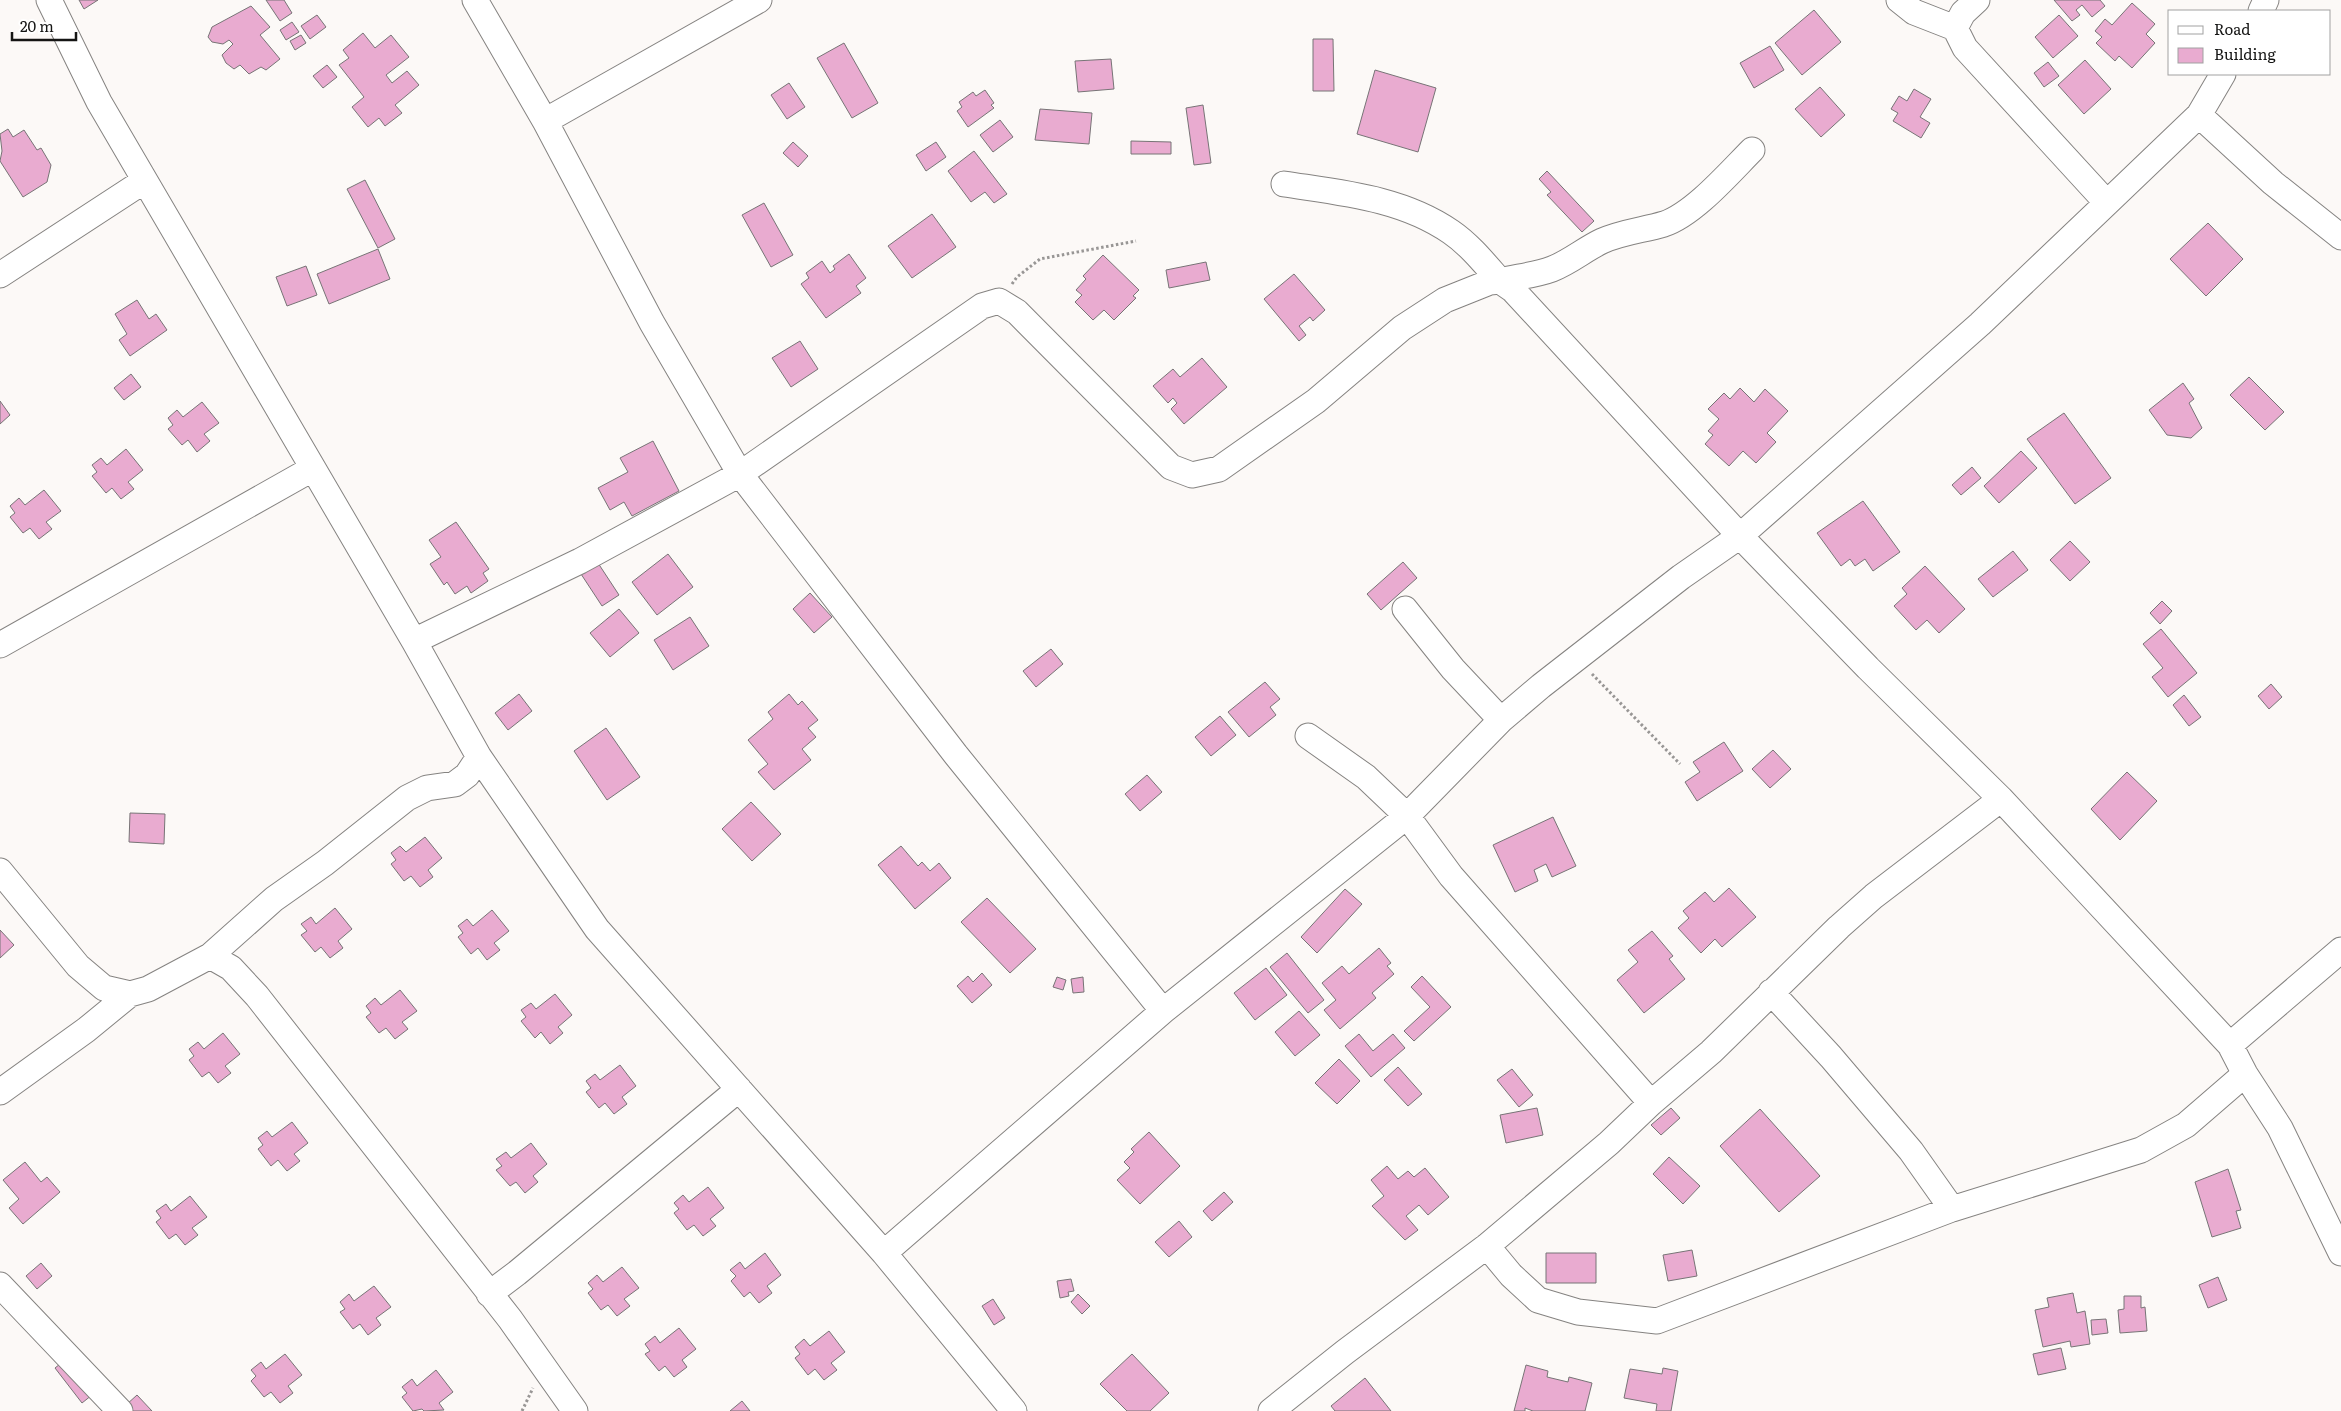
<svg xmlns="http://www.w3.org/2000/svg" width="2341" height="1411" font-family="Literata,serif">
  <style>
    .building { fill: #e9abd0; stroke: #777476 }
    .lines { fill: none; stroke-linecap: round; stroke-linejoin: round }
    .street-casing { stroke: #858381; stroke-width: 27 }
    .path { stroke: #989695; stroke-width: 3; stroke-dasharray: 2.5 2.5; stroke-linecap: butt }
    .street { stroke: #fff; stroke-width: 25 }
  </style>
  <rect width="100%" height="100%" fill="#fcf9f7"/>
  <path class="building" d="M79,0H98L84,9Z
    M266,0H284L292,13L280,21Z
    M2054,0H2100L2105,6L2092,17L2082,5L2076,10L2080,15L2072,21Z
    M2132,3L2155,24L2146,34L2155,43L2132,68L2119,56L2115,61L2096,43L2102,37L2095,31L2105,19L2112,25Z
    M251,6L270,27L260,35L280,59L266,70L261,67L249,74L240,65L234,69L226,63L222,55L233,44L229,40L223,44L212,42L208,37L212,27Z
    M1814,10L1841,42L1802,75L1775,43Z
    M317,15L326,27L310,39L301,26Z
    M2059,15L2078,36L2053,58L2035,37Z
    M292,22L299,32L286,40L280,30Z
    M363,33L375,48L391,35L409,57L386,75L392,83L407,71L419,85L395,105L402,113L385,126L379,118L368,127L352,107L364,97L339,65L349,58L343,50Z
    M301,35L306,43L295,50L290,41Z
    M1313,39H1333L1334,91H1313Z
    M844,43L878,103L852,118L817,58Z
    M1770,46L1784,70L1754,88L1740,63Z
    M1111,59L1114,89L1078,92L1075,61Z
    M2085,60L2111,89L2084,114L2058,85Z
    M2048,62L2059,76L2044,87L2034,73Z
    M327,65L337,77L323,88L313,76Z
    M1375,70L1436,88L1418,152L1357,134Z
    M789,83L805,107L787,119L771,95Z
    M1820,87L1845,115L1821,137L1795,109Z
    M1914,89L1931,99L1920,117L1930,123L1921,138L1893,121L1898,113L1891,109L1899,96L1907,101Z
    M985,90L994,103L991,105L994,108L968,127L957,111L962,107L959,102L973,92L976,96Z
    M1203,105L1211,163L1194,165L1186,108Z
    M1040,109L1092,113L1089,144L1035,140Z
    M1000,120L1013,137L993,152L980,135Z
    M8,129L13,137L24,130L37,150L41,148L51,165L47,182L23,197L0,161L2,151L0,134Z
    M1131,141L1171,142V154H1131Z
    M793,142L808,156L798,167L783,153Z
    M936,142L946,157L926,171L916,155Z
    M974,151L1007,194L994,203L985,192L971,202L948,171Z
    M1547,171L1594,221L1582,232L1547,195L1551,192L1539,179Z
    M365,180L395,239L378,248L347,189Z
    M764,203L793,255L771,267L742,215Z
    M932,214L956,247L912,278L888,246Z
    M2208,223L2243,259L2206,296L2170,259Z
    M378,249L390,279L329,304L317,274Z
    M849,254L866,278L856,286L861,293L826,318L801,284L809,278L806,273L822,261L830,273L835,269L833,266Z
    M1103,255L1139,290L1133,296L1136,298L1114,320L1104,310L1093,320L1075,302L1082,295L1076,290L1086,279L1083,276Z
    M1206,262L1210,280L1169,288L1166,270Z
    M306,266L317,295L287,306L276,277Z
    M1294,274L1325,310L1313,321L1310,317L1299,326L1306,335L1299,341L1264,299Z
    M137,300L149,319L156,314L167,330L130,356L119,340L127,334L115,314Z
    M800,341L818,369L791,387L772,358Z
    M1202,358L1227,387L1184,424L1171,409L1177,403L1173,398L1168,403L1153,386L1173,369L1180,377Z
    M131,374L141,387L124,400L114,388Z
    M2249,377L2284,412L2265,430L2230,395Z
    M2183,383L2194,399L2189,403L2202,428L2191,438L2167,435L2149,410Z
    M1740,388L1754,402L1765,389L1788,411L1767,433L1776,442L1756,463L1743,451L1729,466L1705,444L1713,435L1708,431L1719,419L1708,409L1724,393L1730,399Z
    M0,401L10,415L0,424Z
    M202,402L219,423L204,434L210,441L197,452L188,440L182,445L168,429L173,425L168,418L177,410L183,417Z
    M2064,413L2111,478L2075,504L2027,439Z
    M653,441L679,491L632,516L624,502L610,510L598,488L628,472L620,458Z
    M126,449L143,470L128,482L134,489L121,499L112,488L106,493L92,476L97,472L92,465L101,458L107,465Z
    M2021,451L2037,468L1999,503L1984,486Z
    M1972,467L1981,478L1961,495L1952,485Z
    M44,490L61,511L46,522L52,529L39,539L30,528L23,533L10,517L15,513L10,506L19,498L25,505Z
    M1863,501L1900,552L1873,571L1865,559L1855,566L1850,559L1841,566L1817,533Z
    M456,522L489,569L483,573L488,581L471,593L467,586L455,594L447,582L444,585L430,564L441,557L429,540Z
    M2070,541L2090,562L2070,581L2050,560Z
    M2013,551L2028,570L1993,597L1978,579Z
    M668,554L693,587L657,615L632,582Z
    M1403,562L1417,578L1381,610L1367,594Z
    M598,563L619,595L602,606L581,574Z
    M1925,566L1965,609L1939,633L1927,620L1916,630L1894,606L1907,594L1902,588Z
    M810,593L832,617L814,633L793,609Z
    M2162,601L2172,611L2160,624L2150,613Z
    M619,609L639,633L610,657L590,633Z
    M690,617L709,646L673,670L654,640Z
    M2161,629L2197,673L2168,697L2152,677L2163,668L2143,644Z
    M1051,649L1063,664L1036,687L1023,671Z
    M1265,682L1280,699L1270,707L1276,715L1249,737L1228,712Z
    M2271,684L2282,697L2269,709L2258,696Z
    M519,694L532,711L508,730L495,713Z
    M789,694L798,705L802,701L818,720L808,728L816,737L802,749L811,760L774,790L758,772L768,764L748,740L773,719L768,712Z
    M2184,695L2201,717L2189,726L2173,705Z
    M1220,716L1236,735L1211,756L1195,737Z
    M606,728L640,777L607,800L574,751Z
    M1724,742L1743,771L1697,801L1685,782L1700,772L1693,762Z
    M1773,750L1791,769L1770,788L1752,769Z
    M2127,772L2157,801L2120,840L2091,809Z
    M1147,775L1162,792L1140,811L1125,794Z
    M751,802L781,834L752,861L722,829Z
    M130,813L165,814L164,844L129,842Z
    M1553,817L1576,866L1552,877L1546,864L1534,870L1538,881L1515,892L1493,845Z
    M425,837L442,858L428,870L433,877L420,887L411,876L404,881L391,864L396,860L391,853L400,846L406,852Z
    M901,846L918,866L922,862L930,871L939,863L951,878L915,909L878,865Z
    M1729,888L1756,917L1722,947L1715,939L1701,953L1678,928L1689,918L1683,911L1705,892L1714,902Z
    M1345,889L1362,904L1317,953L1301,937Z
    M987,898L1036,949L1010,973L961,922Z
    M335,908L352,929L338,941L343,948L330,958L321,947L315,952L301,935L307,931L301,924L311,917L316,924Z
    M492,910L509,931L494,943L500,950L487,960L478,948L471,954L458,937L463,933L458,926L467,919L473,926Z
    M0,930L14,945L0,958Z
    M1652,931L1673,956L1669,959L1685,979L1644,1013L1617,980L1638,962L1628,950Z
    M1379,948L1391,963L1387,966L1394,974L1372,993L1376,998L1340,1029L1324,1010L1336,1000L1322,983L1342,966L1349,974Z
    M1287,953L1324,1000L1308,1013L1270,967Z
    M1266,968L1287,995L1255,1020L1234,993Z
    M982,973L992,985L972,1003L957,986L968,976L973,982Z
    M1422,976L1451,1007L1414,1041L1404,1031L1430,1007L1411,987Z
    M1057,977L1066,980L1063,990L1053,987Z
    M1083,977L1084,992L1073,993L1071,979Z
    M400,990L417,1011L402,1022L408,1029L395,1039L386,1028L379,1033L366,1017L371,1013L366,1006L375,998L381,1005Z
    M555,994L572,1015L558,1027L563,1033L550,1044L541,1032L535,1038L521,1021L526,1017L521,1010L531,1003L536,1009Z
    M1299,1011L1320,1035L1295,1056L1275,1032Z
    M223,1033L240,1054L225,1066L231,1073L218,1083L209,1072L202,1077L189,1060L194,1056L189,1049L198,1042L204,1049Z
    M1359,1034L1373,1051L1393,1034L1405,1048L1371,1077L1345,1046Z
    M1339,1059L1360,1081L1337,1104L1315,1083Z
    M620,1065L636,1086L622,1097L627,1104L614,1114L605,1103L599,1108L586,1092L591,1088L586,1081L595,1074L600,1080Z
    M1398,1067L1422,1094L1408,1106L1384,1080Z
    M1512,1069L1533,1095L1519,1107L1497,1080Z
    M1537,1108L1543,1135L1506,1143L1500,1115Z
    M1671,1108L1680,1118L1661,1135L1651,1125Z
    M1760,1109L1820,1176L1779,1212L1720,1146Z
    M292,1122L308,1143L294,1154L300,1161L287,1171L278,1160L271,1166L258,1149L263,1145L258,1138L267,1131L272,1137Z
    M1149,1132L1180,1166L1140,1204L1117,1180L1130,1168L1124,1162L1134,1152L1131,1149Z
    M531,1143L547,1164L533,1176L538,1182L525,1193L516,1182L510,1186L496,1170L502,1166L496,1159L506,1152L511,1158Z
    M1669,1157L1700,1186L1683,1204L1653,1174Z
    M25,1162L41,1182L47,1177L60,1192L23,1224L9,1208L19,1199L3,1180Z
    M1387,1166L1398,1179L1408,1171L1414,1177L1425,1168L1449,1197L1428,1215L1419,1205L1406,1216L1418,1230L1405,1240L1372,1206L1384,1196L1371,1180Z
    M2228,1169L2241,1210L2236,1211L2241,1228L2212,1237L2195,1182Z
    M708,1187L724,1208L710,1219L716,1226L703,1236L694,1225L687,1230L674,1213L679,1209L674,1203L683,1195L689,1202Z
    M1224,1192L1233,1202L1212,1221L1203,1211Z
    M190,1196L207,1217L192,1228L198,1235L185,1245L176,1234L169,1239L156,1222L161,1218L156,1211L166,1204L171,1211Z
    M1179,1221L1192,1237L1169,1257L1155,1242Z
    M1692,1250L1697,1276L1668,1281L1663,1255Z
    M765,1253L781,1275L767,1286L772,1293L759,1303L750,1292L744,1297L731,1281L736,1276L730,1270L740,1262L745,1269Z
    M1546,1253H1596V1283H1546Z
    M41,1263L52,1276L37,1289L26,1276Z
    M622,1267L639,1288L624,1299L630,1306L617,1316L608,1305L601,1310L588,1293L593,1289L588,1283L597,1275L603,1282Z
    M2218,1277L2227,1300L2208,1308L2199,1285Z
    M1071,1279L1074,1291L1068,1292L1069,1296L1060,1298L1057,1281Z
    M374,1286L391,1307L376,1318L381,1325L368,1335L360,1324L353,1329L340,1312L345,1309L340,1302L349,1294L354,1301Z
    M2073,1293L2077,1313L2085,1311L2090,1344L2071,1347L2070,1341L2043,1347L2035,1310L2049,1307L2047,1298Z
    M1078,1294L1090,1306L1082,1314L1071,1302Z
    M2124,1296H2141V1308L2145,1307L2147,1331L2120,1333L2118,1310L2124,1309Z
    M993,1299L1005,1318L994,1325L982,1306Z
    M2106,1319L2108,1333L2092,1335L2091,1320Z
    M679,1328L696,1349L682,1360L687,1367L674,1377L665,1366L659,1371L645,1354L650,1351L645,1344L655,1336L660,1343Z
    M829,1331L845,1352L831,1363L837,1370L824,1380L815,1369L808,1375L795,1358L800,1354L795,1347L804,1339L810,1346Z
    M2061,1348L2066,1369L2038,1375L2033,1354Z
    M285,1354L302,1375L288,1386L293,1393L280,1403L271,1392L264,1397L251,1381L256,1376L251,1370L261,1362L266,1369Z
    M1132,1354L1169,1393L1150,1411H1127L1100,1384Z
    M65,1360L92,1395L82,1403L55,1368Z
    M1526,1365L1548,1371L1547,1377L1568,1382L1569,1377L1592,1383L1585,1411H1533L1525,1408V1411H1514Z
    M1663,1368L1678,1371L1671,1411H1656L1657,1404L1624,1398L1630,1369L1662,1374Z
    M436,1370L453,1392L439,1403L444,1410L424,1411L422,1409L413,1411L402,1397L407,1393L402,1387L412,1379L417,1386Z
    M1365,1378L1391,1411H1335L1331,1406Z
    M137,1395L152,1411H131L126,1405Z
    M742,1401L750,1411H730Z"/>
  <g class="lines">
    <g class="street-casing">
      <path id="street" d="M49,0L99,102L414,641L479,757L597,929L884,1253L1014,1411
        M475,0L545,121L652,323L740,474L956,755L1163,1011
        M1899,0L1914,12L1955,28
        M1977,0L1963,13L1955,28L1965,48L2107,203
        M2261,11L2266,0
        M2199,115L2273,183L2341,237
        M545,121L759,0
        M1284,184C1342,193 1402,198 1451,232C1470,245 1485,264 1500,281C1516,277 1536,275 1552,269C1570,262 1585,249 1602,241C1622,232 1644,230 1664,224C1694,214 1730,172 1752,150
        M0,275L144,181
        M1405,609L1453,669L1501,720
        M414,641L580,561L740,474L982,306L999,301L1017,312L1171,467L1192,475L1219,469L1316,401L1402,328L1445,300L1490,282L1500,281L1513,290L1740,536L1868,668L2001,799L2230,1045L2245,1074L2280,1128L2341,1253
        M0,645L312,469
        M1308,736L1366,777L1407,816L1451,876L1651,1103
        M0,871L78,966L104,988L130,994L148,989L210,956L274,899L325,863L407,798L427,788L455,784L467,775L479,757
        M210,956L231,968L257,996L510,1319L575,1411
        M1771,992L1831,1057L1911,1151L1952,1209
        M2230,1045L2341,950
        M0,1092L86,1030L130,994
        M1487,1246L1511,1275L1538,1300L1578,1312L1657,1321L1952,1209L2141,1150L2186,1125L2245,1074
        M884,1253L1163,1011L1407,816L1501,720L1541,686L1681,577L1740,536L1980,324L2107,203L2199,115L2223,74
        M0,1285L120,1411
        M489,1294L517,1273L739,1089
        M1271,1411L1345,1352L1487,1246L1609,1143L1651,1103L1711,1052L1839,927L1874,896L2001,799"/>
    </g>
    <path class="path" d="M1012,284L1017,277L1040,259L1136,241
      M1592,674L1680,764
      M522,1411L533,1388"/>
    <use href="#street" class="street"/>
  </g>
  <rect x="2168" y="10" width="162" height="65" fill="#ffffff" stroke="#a1a1a1"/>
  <rect x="2178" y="26" width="25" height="8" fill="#ffffff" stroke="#a1a1a1"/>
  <text x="2214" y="35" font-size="15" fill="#151514">Road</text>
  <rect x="2178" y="48" width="25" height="15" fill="#e9abd0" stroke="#a1a1a1"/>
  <text x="2214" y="60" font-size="15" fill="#151514">Building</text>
  <path d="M12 32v8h64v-8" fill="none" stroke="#151514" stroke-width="2.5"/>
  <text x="20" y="32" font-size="15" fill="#151514" stroke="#ffffff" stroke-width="4" paint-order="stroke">20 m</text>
</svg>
